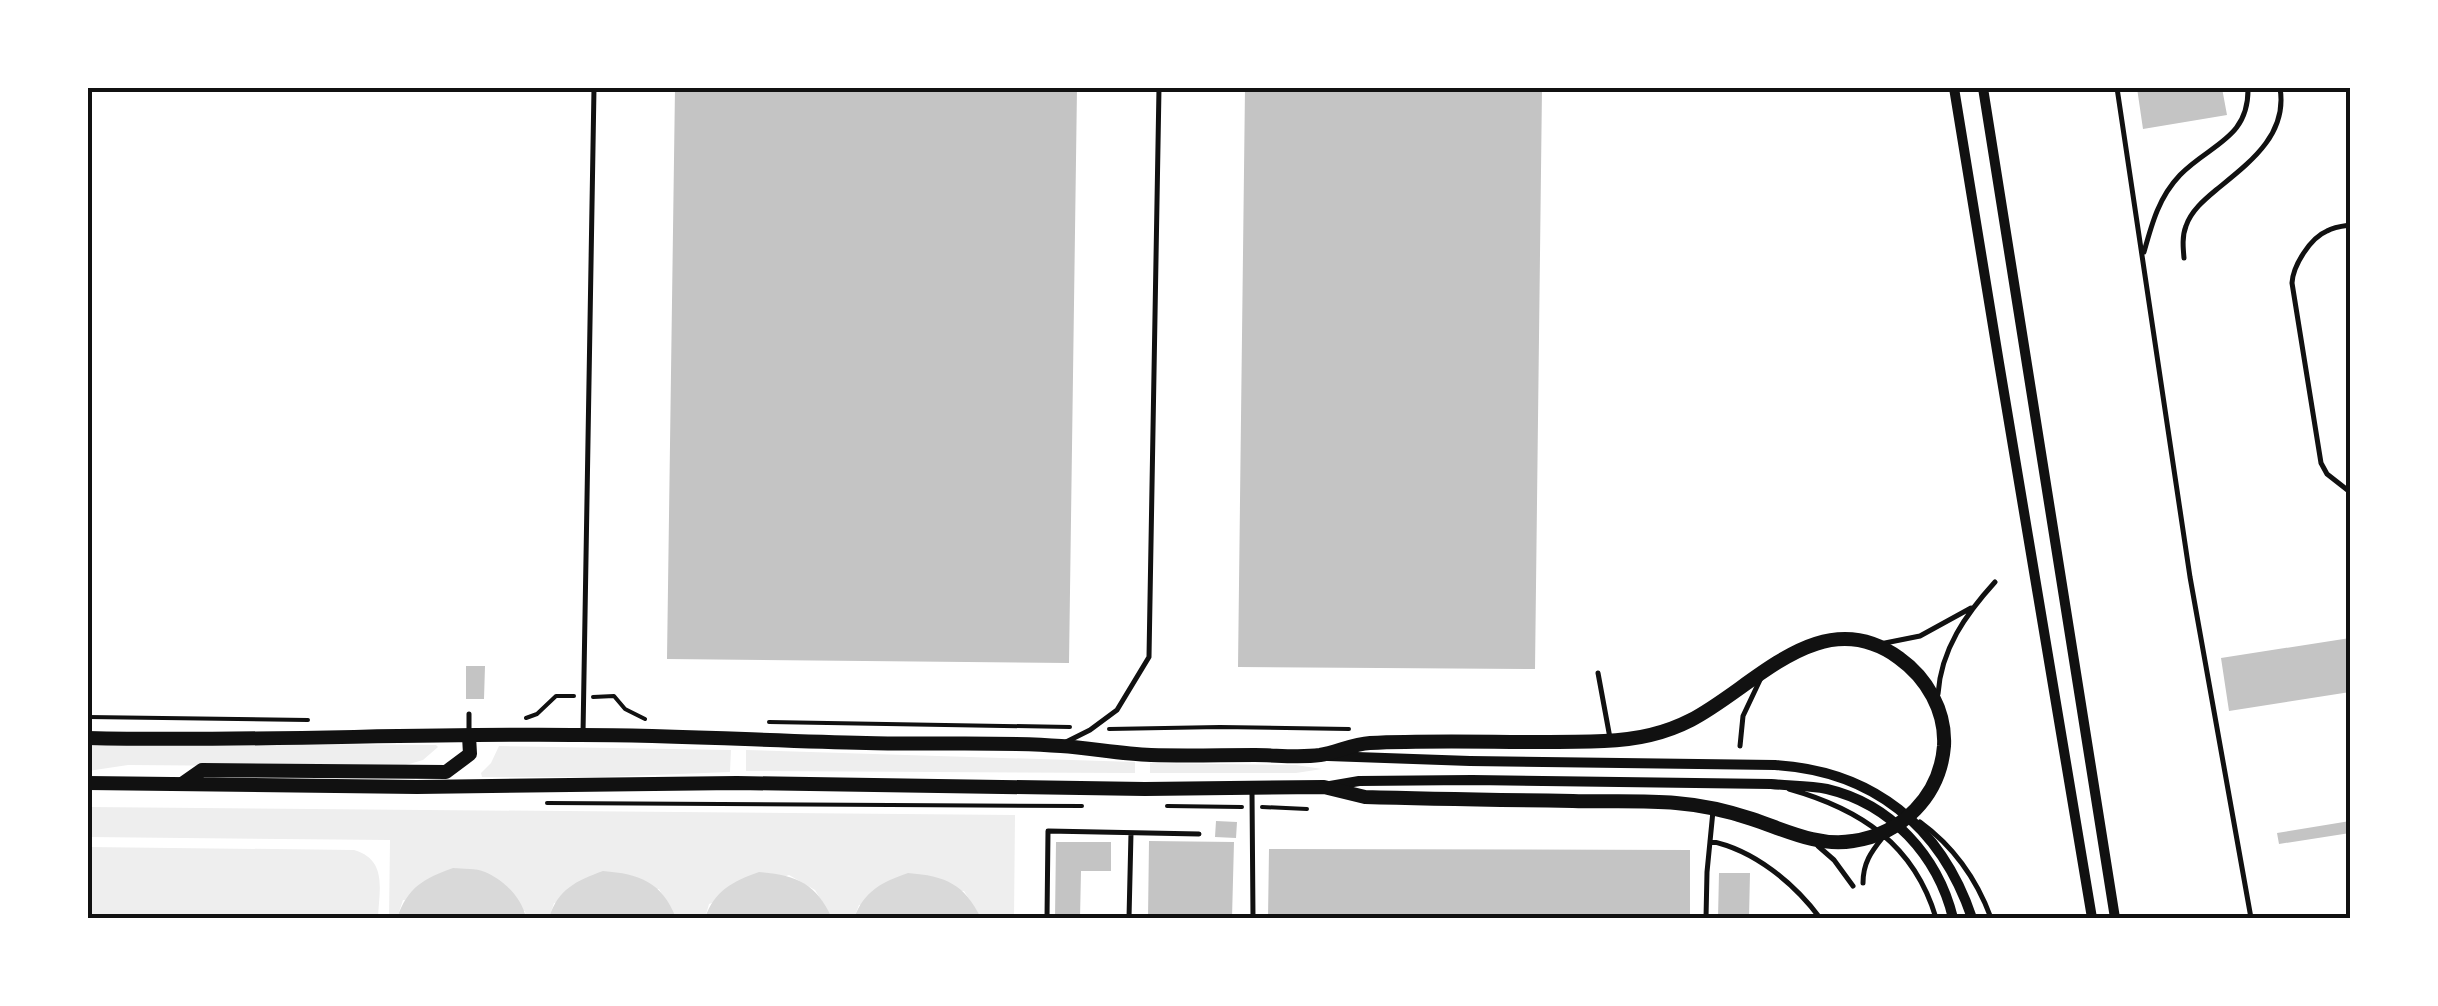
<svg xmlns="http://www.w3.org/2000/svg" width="2438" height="1006" font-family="'Crimson Pro',serif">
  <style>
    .green { fill: #eee }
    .water { fill: #d9d9d9 }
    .building { fill: #c4c4c4 }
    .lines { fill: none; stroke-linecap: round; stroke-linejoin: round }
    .path { stroke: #111; stroke-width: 4 }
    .service { stroke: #111; stroke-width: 5 }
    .minor { stroke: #111; stroke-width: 10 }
    .tertiary { stroke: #111; stroke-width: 14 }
    .neatline { fill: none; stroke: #111; stroke-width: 4 }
  </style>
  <rect width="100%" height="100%" fill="#fff"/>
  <path class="green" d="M88,742L436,745L438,747L423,760L399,767L128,765L88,771Z
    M499,746L731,750L730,772L601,777H482L481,773L491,763Z
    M746,750L1135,762V773L746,771Z
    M1150,763L1296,765L1322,769L1296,773H1150Z
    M88,807L1015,815L1014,918H981L964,891L859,905L854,918H832L815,890L789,875L709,904L705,918H676L659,889L554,903L549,918H526L525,911L403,900L397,918H389L390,840L88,837Z
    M88,847L354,850C388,860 379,890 378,918H88Z"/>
  <path class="water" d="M453,868C463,869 476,868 485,872C504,880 522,898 526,918H397C408,887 423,879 453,868Z
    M603,871C640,874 662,882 676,918H549C558,889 576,881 603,871Z
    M759,872C796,875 816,883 832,918H705C714,891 733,881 759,872Z
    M908,873C946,876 964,884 981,918H854C864,891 882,882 908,873Z"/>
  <path class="building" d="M675,88H1077L1069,663L667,659Z
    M1245,88H1542L1535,669L1238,667Z
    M2137,88H2222L2227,115L2143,129Z
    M2350,638V692L2229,711L2221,658Z
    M466,666H485L484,699H466Z
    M1216,821L1237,822L1236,838L1215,837Z
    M2350,821V833L2279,844L2277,833Z
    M1149,841L1234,842L1232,918H1148Z
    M1056,842H1111V871H1081L1080,918H1055Z
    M1269,849L1690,850V918H1268Z
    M1719,873H1750L1749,918H1718Z"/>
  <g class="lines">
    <path class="path" d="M593,697L614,696L625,709L645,719
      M88,717L308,720
      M526,718L537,714L556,696H574
      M769,722L1070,727
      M1109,729L1220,727L1349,729
      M547,803L1082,806
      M1167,806L1242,807
      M1262,807L1307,809"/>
    <path class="service" d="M2117,88L2190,577L2251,918
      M2350,225C2343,226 2334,227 2327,231C2310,238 2293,266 2292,283L2321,463L2327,474L2350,492
      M2144,252C2152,223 2159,197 2180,175C2210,144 2249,139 2248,88
      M2184,258C2183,247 2182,236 2186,226C2191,211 2204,200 2216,190C2249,163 2288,135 2280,88
      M1880,644L1920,636L1971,608
      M1598,673L1610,738
      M1938,694C1941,649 1966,614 1995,582
      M469,714V733
      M583,734L594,88
      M1066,742L1090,730L1117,710L1149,657L1159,88
      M1740,746L1743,716L1760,680
      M1789,789C1860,809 1914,844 1936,918
      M1252,792L1253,918
      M1920,822C1953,846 1977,880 1991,918
      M1710,841C1754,850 1794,883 1820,918
      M1818,846L1834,860L1853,886
      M1863,883C1863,863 1871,852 1883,837
      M1047,918L1048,831L1199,834
      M1129,918L1131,833
      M1706,918L1707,872L1713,811"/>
    <path class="minor" d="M1954,88C1998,365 2047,641 2092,918
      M1983,88L2115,918
      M1328,756L1470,761L1775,765C1873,771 1941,826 1972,918
      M1330,786L1359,781L1472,780L1771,784C1790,786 1809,785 1827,789C1891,804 1938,856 1953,918"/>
    <path class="tertiary" d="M88,738C252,742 416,733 581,735C676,735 771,741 866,743C931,745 996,741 1061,746C1091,748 1121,754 1151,755C1186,756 1221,755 1255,755C1276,755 1299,758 1320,755C1337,752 1353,744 1370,743C1448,739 1526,744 1604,741C1635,740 1664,734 1691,720C1755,687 1821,601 1899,658C1927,678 1946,711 1944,746C1940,796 1902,834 1853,841C1818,847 1785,830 1752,819C1728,811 1702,805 1676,803C1642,800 1607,802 1573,801C1503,800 1434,799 1365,797L1324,787L1145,789L737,783L417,787L88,783
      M182,784L202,770L446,772L470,754L469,736"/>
  </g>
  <rect width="2438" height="1006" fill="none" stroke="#ffffff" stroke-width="180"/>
  <rect x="90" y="90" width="2258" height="826" class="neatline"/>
</svg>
